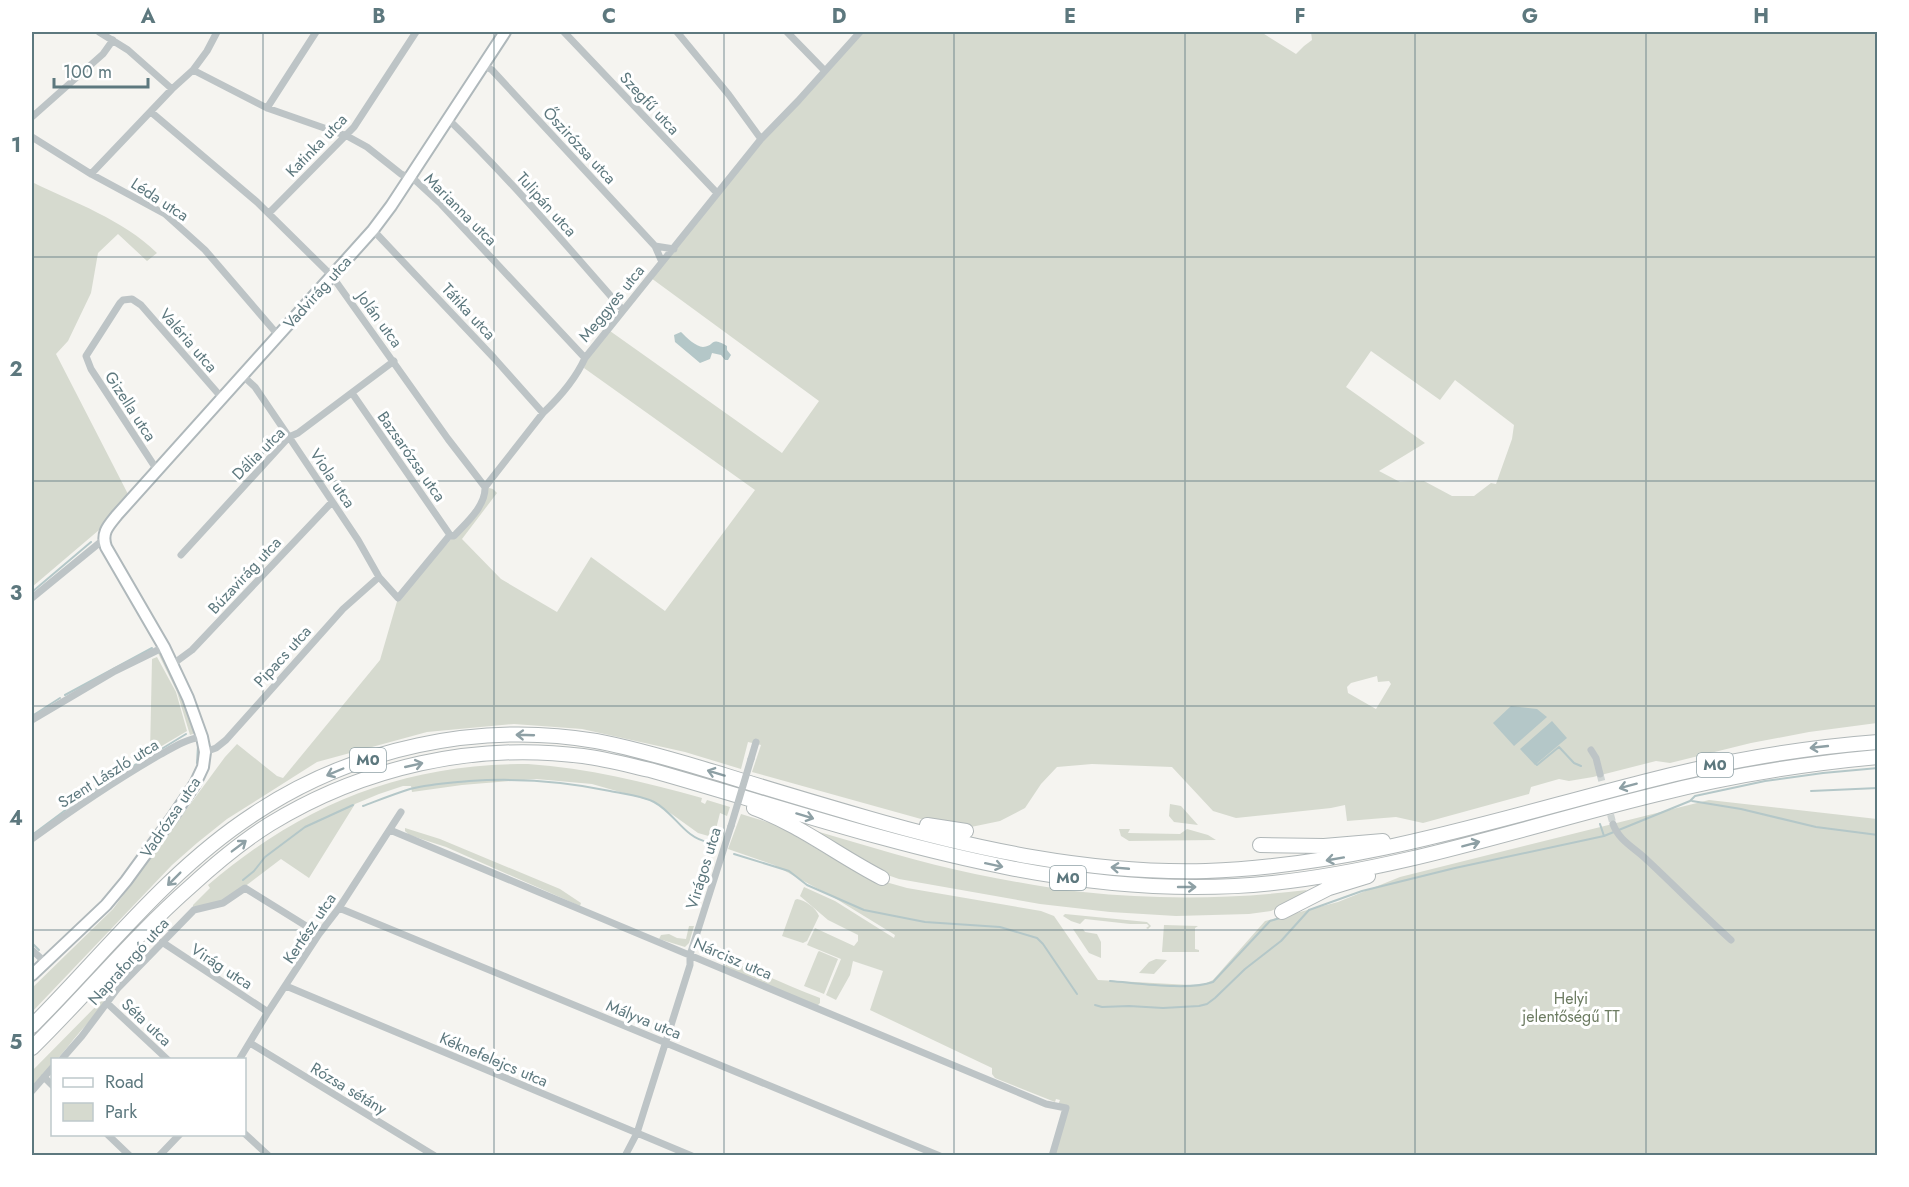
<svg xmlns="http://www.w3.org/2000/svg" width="1909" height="1187" font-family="Jost,sans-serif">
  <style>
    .green { fill: #d6dacf; fill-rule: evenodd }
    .water { fill: #b4c7c8 }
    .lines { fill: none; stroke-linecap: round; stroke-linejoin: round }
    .stream { stroke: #b4c7c8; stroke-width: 2 }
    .street-tunnel { stroke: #cfd5d4; stroke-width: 7; stroke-dasharray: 7 3.5; stroke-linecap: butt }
    .secondary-casing { stroke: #afb8bb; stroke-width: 14 }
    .highway-casing { stroke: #b0b7b8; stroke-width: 16 }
    .street { stroke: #bdc4c6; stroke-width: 7 }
    .secondary { stroke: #fff; stroke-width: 10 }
    .highway { stroke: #fff; stroke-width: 14 }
    .street-bridge { stroke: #bdc4c6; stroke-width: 7 }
    .oneway { stroke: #8ea0a5 }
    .grid { fill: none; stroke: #5d787e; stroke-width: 1.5; stroke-opacity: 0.55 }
    .labels { text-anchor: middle; stroke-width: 6; stroke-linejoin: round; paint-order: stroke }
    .shield { fill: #fff; stroke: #8ea0a5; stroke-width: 1.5 }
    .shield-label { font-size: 15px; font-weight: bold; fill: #5d787e }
    .street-label { font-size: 16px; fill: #5d787e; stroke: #fff }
    .park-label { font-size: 16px; fill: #6c7b61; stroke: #fff }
    .neatline { fill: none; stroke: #5d787e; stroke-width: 2 }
    .grid-label { font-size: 20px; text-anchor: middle; font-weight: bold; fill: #5d787e }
  </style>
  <rect width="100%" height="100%" fill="#f5f4f0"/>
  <path class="green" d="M860,32H1261L1296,54L1304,46L1312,40L1311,32H1877V723L1809,732L1751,743L1670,763L1656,761L1593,777L1569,781L1559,779L1531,787L1529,794L1423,823L1396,817L1347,821L1345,805L1331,808L1236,818L1213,811L1172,767L1092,764L1057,767L1041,784L1025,808L1000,821L971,827L939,824L752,772L761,745L748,742L741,769L685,752L582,729L514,724L427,732L317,762L227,819L197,843L172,865L32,1012V988L113,909L225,757L237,744L277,776L283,778L380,660L398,598L472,516L485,487L493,489L497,493L462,539L501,579L557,612L591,557L665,611L755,490L584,368L586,360L610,331L782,453L819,401L651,278L717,193ZM1371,351L1440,400L1455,380L1514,425L1512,439L1496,484L1491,483L1474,496H1452L1424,481L1400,482L1379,471L1425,443L1346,387ZM1377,676L1378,682L1389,681L1391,684L1376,709L1348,693L1347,687L1351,683Z
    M32,182C75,203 122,219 157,253L147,261L118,234L98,253L91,293L68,341L56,354L130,498L99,530L32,587Z
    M158,653H163L174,673L176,688L179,695L184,699L196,727L193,734L190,735L177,692Z
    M157,657L176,692L187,731L150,753L152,659Z
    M528,764C588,768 644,782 702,798L701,802L705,804L707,800L730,807L727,816L720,813L716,829L719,839L698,833L655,802L592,784L536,779L462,785L412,792L411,786H403L379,794L355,804L309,878L281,859L235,894L214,904L193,907V905L210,888L208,885C303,804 402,764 528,764Z
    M1709,800L1877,819V1155H1052L1065,1108L1057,1107L1060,1100L1056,1099L1055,1102L995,1078L992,1074V1068L870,1010L883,971L853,961L850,975L836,1000L826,995L841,959L807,945L815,928L854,946L858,941V935L828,920L800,896L804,887L835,901L894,938L895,935L833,897L774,865L728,849L741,814L777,825L861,875L907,888L1041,911L1054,916L1098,980L1190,985H1202L1213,980L1265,921L1338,902L1400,877Z
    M1170,804L1181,806L1198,825L1174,822L1169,816Z
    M405,828L440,839L560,889L581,903L580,906L446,847L409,835L405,831Z
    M1119,829H1130L1128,833L1180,834L1187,829L1208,835L1216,840L1129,841L1121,836Z
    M816,831C868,846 921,863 975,874C1011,881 1047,888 1083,892C1158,900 1233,899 1307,890L1294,900L1271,911L1249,914L1176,916L1110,912L1040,904L899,879L870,869Z
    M797,899C805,900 816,908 819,916L807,941L803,943L782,936L795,900Z
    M1065,914L1147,922L1151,926L1148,929L1146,928L1149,926L1147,924H1130L1085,919L1080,924L1071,921L1063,916Z
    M1164,925L1198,926L1195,928V949L1199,950V952H1162Z
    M689,926H694L689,943L685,947L659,939L661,935L669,934L677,938L686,939Z
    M1073,929H1083L1085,932L1097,934L1101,942V958L1089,953Z
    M819,951L838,959L824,994L804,986L818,952Z
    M1156,959L1167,960L1154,974L1139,973L1149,962Z
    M727,961C759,971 788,986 820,998V1003L817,1006L725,967Z
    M108,994C105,1009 89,1021 79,1033C71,1042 65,1051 57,1059L52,1060V1065L32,1087V1071Z"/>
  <path class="water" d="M681,332C686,337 696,347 703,347C716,346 709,336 727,346V350L731,355L728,360H725L721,355L712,353L710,359L700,363L675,342L674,335Z
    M1511,706L1537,709L1547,717L1514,746L1493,723Z
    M1552,721L1567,738L1535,765L1520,749Z"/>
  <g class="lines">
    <path class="stream" d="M32,592L91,542
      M65,695L152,648
      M32,716L60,698
      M150,756L186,734
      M197,763L198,746
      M1536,764L1537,765L1559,747L1574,763L1581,766
      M123,772L147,758
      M1811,791L1878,788
      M1692,801L1741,809L1816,827L1878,835
      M363,806C379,800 394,794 410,789C430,784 449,783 469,781C516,778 564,781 610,791C624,794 641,795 654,802C675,813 684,838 708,842
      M1600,824L1604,836L1690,801L1695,796L1765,781L1823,773L1878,768
      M32,835L79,800L118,775
      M734,854L789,871L807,885L864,910L925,922L1000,927L1037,938L1043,944L1077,994
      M243,880L254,871L265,857L305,827L353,805
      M32,943L39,950
      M1110,981C1137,983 1189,991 1213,982L1270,921L1280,918
      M1095,1005L1102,1007L1129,1006L1163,1008L1199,1006L1207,1004L1215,998L1245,969L1281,941L1309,910L1362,891L1455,868L1604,836"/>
    <path class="street-tunnel" d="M1600,774L1613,824"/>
    <g class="secondary-casing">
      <path id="secondary" d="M32,975L106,905L126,881L172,818L195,784L203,767L205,752L202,737L188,698L164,647L106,547C101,533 108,526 117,515L373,230L391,206L505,32"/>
    </g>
    <g class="highway-casing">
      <path id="highway" d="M754,808C800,825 839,856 882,878
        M927,825L966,831
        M1260,845L1324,846L1383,841
        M1282,912L1329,888L1368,876
        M32,1026C104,954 168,870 254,814C353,748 479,721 596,741C639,749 680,762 721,774C768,789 816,803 864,817C974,849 1090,874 1206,871C1356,866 1498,819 1643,782C1720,762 1798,748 1878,742
        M32,1048C86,995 134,936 191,886C215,864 241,842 270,824C363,767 474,742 583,756C606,759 628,765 650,770C853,827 1057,906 1273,883C1403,869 1527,826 1654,795C1728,776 1802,764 1878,757"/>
    </g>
    <path class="street" d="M99,32L128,50L172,89
      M564,32L717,193
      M677,32L729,95L761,139
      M787,32L824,70
      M483,65L492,70L655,246L662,262
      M193,70L267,108L347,136L367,147L401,174L416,181L441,204L585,358
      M267,108L316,32
      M151,112L257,202L332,276L448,439L485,487
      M32,117L103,54L113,40
      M448,119C510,179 566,245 623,310
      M32,137L91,174L165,214L205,250L278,335
      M91,174L172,89L193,70L207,51L217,32
      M269,213L354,127L416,32
      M373,230L494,358L543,413
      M655,246L674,249
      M242,375L255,387L289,437L358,540L379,577L398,598L450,535L454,536C466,523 486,506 485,487L543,413C559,398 576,378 585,358L761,139L798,101L860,32
      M352,393L450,535
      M157,470L91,369L86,356L120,303L123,300L132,299L141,305L222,398
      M181,555L289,437L298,433L394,361
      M32,598L103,540
      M173,664L192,650L332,502
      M32,720L115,671L164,647
      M1591,750L1596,758L1600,774
      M205,752L216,748L226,740L343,609L379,577
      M751,759L756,742
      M1613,824C1619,841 1635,848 1647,860C1675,886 1702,914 1731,940
      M390,830L1046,1104L1066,1108L1052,1156
      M32,839C72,810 113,782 156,757C171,749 185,739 202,737
      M339,908L940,1156
      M162,942L268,1012
      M32,950L46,963
      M286,986L692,1156
      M107,1003L168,1060
      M250,1043L435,1156
      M61,1060L82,1036L118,988L194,910L223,903L245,888L319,934
      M239,1060L268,1012L319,934L339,908L401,812
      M44,1077L52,1085
      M32,1091L52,1068
      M244,1133L269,1156
      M107,1134L130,1156
      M159,1156L180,1134
      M625,1156L637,1133L690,965V955L731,826"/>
    <use href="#secondary" class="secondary"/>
    <use href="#highway" class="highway"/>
    <path class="street-bridge" d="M731,826L751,759"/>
  </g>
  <defs><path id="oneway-shaft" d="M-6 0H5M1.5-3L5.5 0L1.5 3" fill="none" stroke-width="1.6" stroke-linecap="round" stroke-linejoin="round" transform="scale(1.5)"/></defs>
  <g class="oneway">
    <use href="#oneway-shaft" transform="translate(525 735) rotate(-178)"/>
    <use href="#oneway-shaft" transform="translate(1819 747) rotate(174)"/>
    <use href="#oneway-shaft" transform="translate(414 765) rotate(-13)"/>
    <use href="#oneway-shaft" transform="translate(335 772) rotate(157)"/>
    <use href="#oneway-shaft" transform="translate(716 773) rotate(-163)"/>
    <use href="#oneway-shaft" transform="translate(1628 786) rotate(165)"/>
    <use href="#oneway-shaft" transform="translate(805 816) rotate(17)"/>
    <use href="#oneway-shaft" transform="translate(1471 844) rotate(-15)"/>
    <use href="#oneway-shaft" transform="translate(239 846) rotate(-37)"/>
    <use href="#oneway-shaft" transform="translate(1335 859) rotate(170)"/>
    <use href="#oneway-shaft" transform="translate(994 865) rotate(12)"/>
    <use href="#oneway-shaft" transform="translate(1120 868) rotate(-175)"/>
    <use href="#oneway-shaft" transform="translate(174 879) rotate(135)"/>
    <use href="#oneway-shaft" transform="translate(1187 887)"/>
  </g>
  <path class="grid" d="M263,32V1156M494,32V1156M724,32V1156M954,32V1156M1185,32V1156M1415,32V1156M1646,32V1156M32,257H1878M32,481H1878M32,706H1878M32,930H1878"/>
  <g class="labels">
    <g class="shield">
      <rect x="350" y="748" width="36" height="24" rx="4.5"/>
      <rect x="1697" y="753" width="36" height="24" rx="4.5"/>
      <rect x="1050" y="866" width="36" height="24" rx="4.5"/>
    </g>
    <g class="shield-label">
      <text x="368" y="765">M0</text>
      <text x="1715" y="770">M0</text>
      <text x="1068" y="883">M0</text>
    </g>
    <g class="street-label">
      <text transform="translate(650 103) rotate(47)" y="6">Szegfű utca</text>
      <text transform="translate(316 145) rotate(-46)" y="6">Katinka utca</text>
      <text transform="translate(580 145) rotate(47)" y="6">Őszirózsa utca</text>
      <text transform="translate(160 199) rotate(33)" y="6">Léda utca</text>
      <text transform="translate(547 204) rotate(48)" y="6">Tulipán utca</text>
      <text transform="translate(461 209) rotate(45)" y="6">Marianna utca</text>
      <text transform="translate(317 292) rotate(-48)" y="6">Vadvirág utca</text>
      <text transform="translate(611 303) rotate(-51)" y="6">Meggyes utca</text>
      <text transform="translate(469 311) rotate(47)" y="6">Tátika utca</text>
      <text transform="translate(380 319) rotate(54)" y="6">Jolán utca</text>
      <text transform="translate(189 340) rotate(49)" y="6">Valéria utca</text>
      <text transform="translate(131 406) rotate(57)" y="6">Gizella utca</text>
      <text transform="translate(258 453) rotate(-45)" y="6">Dália utca</text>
      <text transform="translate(412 456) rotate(55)" y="6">Bazsarózsa utca</text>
      <text transform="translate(333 478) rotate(56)" y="6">Viola utca</text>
      <text transform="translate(244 575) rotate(-47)" y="6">Búzavirág utca</text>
      <text transform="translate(282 656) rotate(-48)" y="6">Pipacs utca</text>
      <text transform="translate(108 773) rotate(-32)" y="6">Szent László utca</text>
      <text transform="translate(170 817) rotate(-56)" y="6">Vadrózsa utca</text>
      <text transform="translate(703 868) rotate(-73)" y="6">Virágos utca</text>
      <text transform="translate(309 928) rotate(-56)" y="6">Kertész utca</text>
      <text transform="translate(733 958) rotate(23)" y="6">Nárcisz utca</text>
      <text transform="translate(128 961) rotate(-48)" y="6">Napraforgó utca</text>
      <text transform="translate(222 966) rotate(33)" y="6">Virág utca</text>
      <text transform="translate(644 1019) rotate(22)" y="6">Mályva utca</text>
      <text transform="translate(147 1022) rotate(43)" y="6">Séta utca</text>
      <text transform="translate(494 1059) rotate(23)" y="6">Kéknefelejcs utca</text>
      <text transform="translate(349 1088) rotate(31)" y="6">Rózsa sétány</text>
    </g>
    <g class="park-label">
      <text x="1571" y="1004">Helyi<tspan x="1571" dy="18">jelentőségű TT</tspan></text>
    </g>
  </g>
  <rect width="1909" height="1187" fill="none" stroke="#ffffff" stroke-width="66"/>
  <rect x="51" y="1058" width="195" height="78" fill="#ffffff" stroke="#bec9cb" stroke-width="1.5"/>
  <rect x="63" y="1078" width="30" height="9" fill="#ffffff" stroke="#bec9cb" stroke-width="1.5"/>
  <text x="105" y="1088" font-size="18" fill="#5d787e">Road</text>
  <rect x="63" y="1103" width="30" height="18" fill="#d6dacf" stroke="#bec9cb" stroke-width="1.5"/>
  <text x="105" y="1118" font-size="18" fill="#5d787e">Park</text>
  <path d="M54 78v9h94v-9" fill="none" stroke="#5d787e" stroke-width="3"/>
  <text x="63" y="78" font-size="18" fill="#5d787e" stroke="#ffffff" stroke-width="4.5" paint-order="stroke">100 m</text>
  <rect x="33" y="33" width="1843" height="1121" class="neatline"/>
  <g class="grid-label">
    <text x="148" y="23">A</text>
    <text x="379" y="23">B</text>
    <text x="609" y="23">C</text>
    <text x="839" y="23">D</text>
    <text x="1070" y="23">E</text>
    <text x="1300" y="23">F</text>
    <text x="1530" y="23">G</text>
    <text x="1761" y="23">H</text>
    <text x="16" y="152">1</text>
    <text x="16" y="376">2</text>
    <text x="16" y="600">3</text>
    <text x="16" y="825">4</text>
    <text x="16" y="1049">5</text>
  </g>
</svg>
